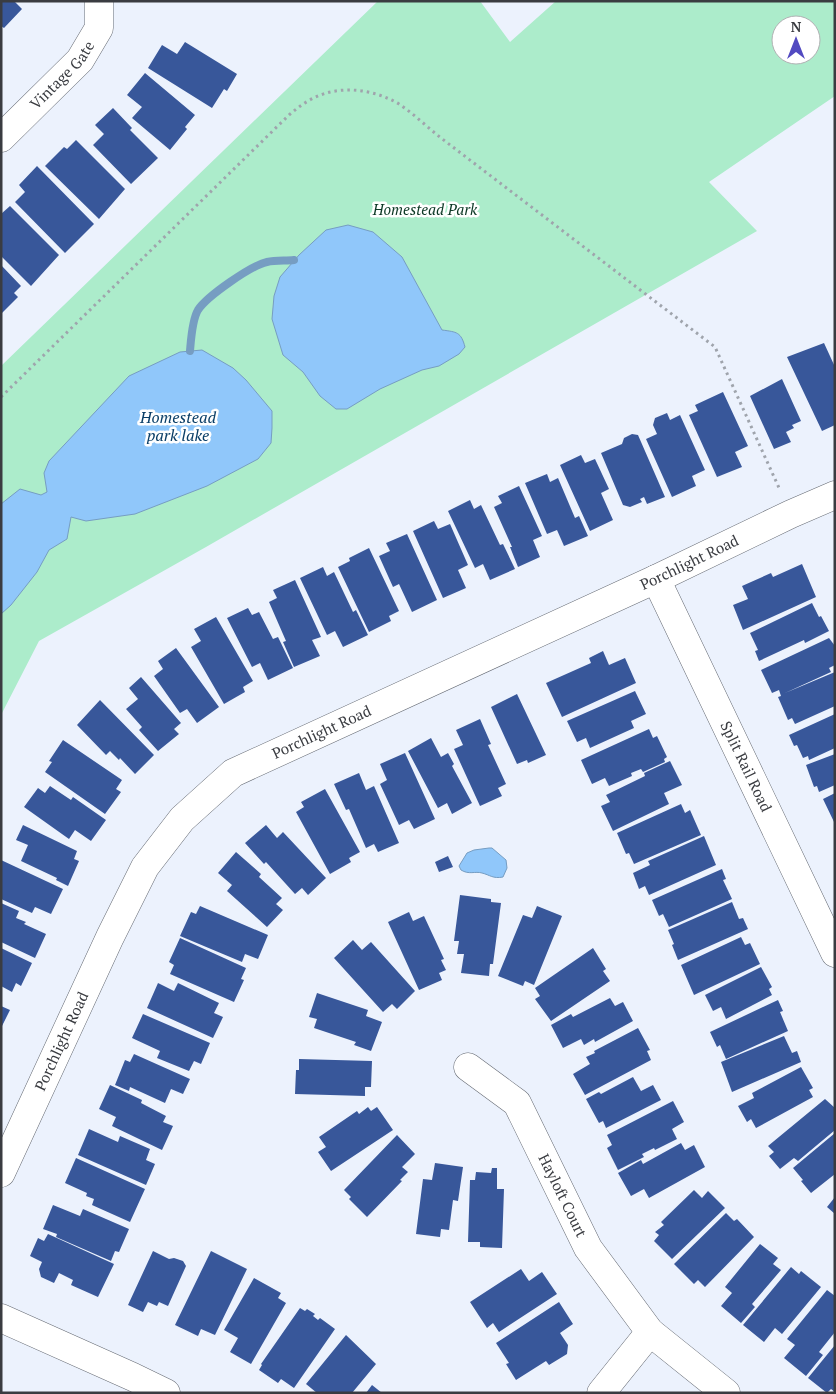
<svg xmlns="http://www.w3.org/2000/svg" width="836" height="1394" font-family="'PT Serif',serif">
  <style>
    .green { fill: #aceccb; fill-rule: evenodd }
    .water { fill: #90c7fa; stroke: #769dc2 }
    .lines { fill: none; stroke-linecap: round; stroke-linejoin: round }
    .stream { stroke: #769dc2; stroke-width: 8 }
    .building { fill: #38579a }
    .minor-casing { stroke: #656a73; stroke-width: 29 }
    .path { stroke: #9fa4ac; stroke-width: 3; stroke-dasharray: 2.5 4; stroke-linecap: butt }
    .minor { stroke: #fff; stroke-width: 28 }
    .labels { text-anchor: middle; stroke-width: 5; stroke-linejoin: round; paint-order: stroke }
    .street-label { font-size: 15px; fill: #3a3c41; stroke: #fff }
    .park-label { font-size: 15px; font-style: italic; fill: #0c3825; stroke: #fff }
    .water-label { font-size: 16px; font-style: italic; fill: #0a3e67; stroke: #fff }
  </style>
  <rect width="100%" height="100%" fill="#ecf2fd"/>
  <path class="green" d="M378,1H480L510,42L556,1H835V96L709,182L757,231L206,547L39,641L1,715V366ZM781,25H811V55H781Z"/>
  <path class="water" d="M348,225L373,232L402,257L442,330C457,332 461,332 465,347L459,354L439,366L422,370L380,389L347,409H336L320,396L303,372L283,355L272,319L274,296L280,277L299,255L326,230Z
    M202,350L233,368L246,380L272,411V428L271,443L258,459L207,486L135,514L86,521L71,517L67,539L49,550L37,572L11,605L1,614V504L20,489L41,495L47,492L44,473L49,461L129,376L180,352Z
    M489,848H492L506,860L507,868L503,877C493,879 490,875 482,873C475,871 469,875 461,870L459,866L467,853L474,850Z"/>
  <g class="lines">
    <path class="stream" d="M190,351C191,340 192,320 198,310C207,296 252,265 267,262C276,260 286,261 294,260"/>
  </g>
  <path class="building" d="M1,1H14L22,9L4,28L1,26Z
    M185,42L237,74L227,91L224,89L212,108L148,68L162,45L177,54Z
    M145,73L195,115L185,127L187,129L170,150L132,118L142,107L127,95Z
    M113,108L132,128L130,130L158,158L131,184L93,145L104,134L95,125Z
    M76,140L125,189L99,219L45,166L64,147L67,149Z
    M37,166L94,224L65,253L15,202L25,192L19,185Z
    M10,206L59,255L31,286L1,256V214Z
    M1,265L21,286L14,293L18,297L1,314Z
    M824,343L835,367V425L822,431L787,357Z
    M782,379L801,421L792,425L794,428L786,432L791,442L774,449L750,396Z
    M723,392L748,446L735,452L742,467L717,477L689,415L698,411L695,405Z
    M667,413L670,420L680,415L705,470L692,476L696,486L672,497L646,439L657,434L653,425L655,418Z
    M632,434L638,435L665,497L647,504L644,497L640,499L642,502L630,507L623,505L601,453L622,444L624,438Z
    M581,455L585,463L595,459L609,489L601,493L613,520L590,531L560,465Z
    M547,474L550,482L558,478L575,518L579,516L588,536L564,546L557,530L547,534L525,483Z
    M519,486L542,536L533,540L540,557L518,567L510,547H512L494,507L502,503L498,496Z
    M470,500L474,509L481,505L500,545L503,544L515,569L490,580L483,564L475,568L448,511Z
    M434,521L438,529L450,524L468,565L458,570L466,588L443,598L413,531Z
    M407,534L437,600L412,612L399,584L393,587L379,556L390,551L386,543Z
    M369,548L399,611L389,616L391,621L369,632L338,567L350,561L349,558Z
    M802,564L816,597L743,630L733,605L748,599L742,586L771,573L773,577Z
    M323,567L327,576L334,572L353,612L356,610L368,635L343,647L335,631L327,635L300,578Z
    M295,580L321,637L312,640L320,656L294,667L283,642L286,641L269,602L277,598L273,590Z
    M812,603L819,617L821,616L829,631L805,643L804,640L759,661L755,651L758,650L750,633Z
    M248,608L252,615L259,612L273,639L278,637L293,668L268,680L260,663L252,667L227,618Z
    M216,617L253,681L243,687L245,692L224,704L191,647L201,641L194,629Z
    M829,638L835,646V665L829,668L831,672L785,693L835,672V706L795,724L792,718L788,720L778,697L781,696L779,690L772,693L761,670Z
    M176,648L219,707L197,723L187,709L180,713L154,676L163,669L158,661Z
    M603,651L609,665L625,658L636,683L562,717L546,683L591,663L589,658Z
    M141,677L181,723L174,729L179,734L158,751L139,730L142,727L126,709L138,699L129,688Z
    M635,691L646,714L631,721L634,728L590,748L586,738L577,742L567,721Z
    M517,694L546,755L528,763L527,760L517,764L491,707Z
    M100,700L154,755L135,774L120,758L119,760L110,751L106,755L77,725Z
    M835,714V748L809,760L808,756L803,758L797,745L794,746L789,735Z
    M480,719L491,744L488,745L506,784L498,788L502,796L480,806L454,749L463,745L456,730Z
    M649,729L653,738L657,736L667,757L664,759L665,762L643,772L641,769L631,773L632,776L609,786L605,778L592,784L581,760Z
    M431,738L441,757L448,753L454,764L452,766L472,803L452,814L447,803L438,808L408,751Z
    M63,740L122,780L116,789L121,792L105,814L45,772L52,762L49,761Z
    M405,753L435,819L414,829L409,820L399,825L380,784L387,780L380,764Z
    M835,754V785L819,792L817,786L814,787L806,765Z
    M670,761L682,785L664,793L669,804L613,831L601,806L610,802L606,795L645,776L644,773Z
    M359,773L366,790L374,786L399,843L378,852L374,844L366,848L349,809L346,810L334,784Z
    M50,786L71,800L73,797L106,820L91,841L75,830L69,839L24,807L38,788L45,793Z
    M325,789L360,852L349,858L351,862L330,874L296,812L304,807L301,802Z
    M835,793V824L823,799Z
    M681,804L685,813L690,810L701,835L634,864L629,853L626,854L617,833Z
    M23,825L77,851L74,859L79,861L68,886L56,880L57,878L21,861L28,845L16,840Z
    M266,825L277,838L283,832L326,878L308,895L302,888L295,894L266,862L264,864L245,843Z
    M704,836L716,865L649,895L645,886L639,889L633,873L650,865L648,861Z
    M236,852L261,874L259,877L282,898L276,904L283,910L267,927L227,891L232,885L218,873Z
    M448,856L453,867L439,872L435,862Z
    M1,860L63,889L51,914L35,907L32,913L1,899Z
    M722,869L726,879L723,880L732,899L669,927L663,914L659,916L652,900Z
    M460,895L491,899V902L501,903L493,964H490L489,976L461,973L464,954H457L459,941H454Z
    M732,902L739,919L743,918L748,929L678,960L672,945L674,944L668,930Z
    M1,903L19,911L16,918L26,922L24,924L46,934L35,958L1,942Z
    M200,906L268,935L258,959L245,954L242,962L180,936L191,912L196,914Z
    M537,906L562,916L534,985L525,981L523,986L498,976L523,915L532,918Z
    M409,912L413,921L424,916L444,959L441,960L446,970L439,973L442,980L419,990L388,922Z
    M741,937L745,945L750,943L760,964L694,995L681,965Z
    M180,938L246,968L241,979L244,980L234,1002L170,974L174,965L169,962Z
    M353,940L362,950L371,942L415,991L397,1009L392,1004L383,1012L334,958Z
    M1,948L32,963L21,986L16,983L12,992L1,986Z
    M593,948L606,969L603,971L610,981L551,1021L535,999L540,996L535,988Z
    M761,967L772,987L769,989L772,995L726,1019L721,1007L713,1011L705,995Z
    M158,983L174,991L178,983L219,1003L214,1013L223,1017L213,1038L147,1008Z
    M317,993L368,1010L366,1016L382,1022L371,1051L354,1045L356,1042L314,1028L317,1019L309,1017Z
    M610,998L615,1006L623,1002L633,1021L595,1042L594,1039L584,1045L581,1039L563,1048L551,1025L571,1014L573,1017Z
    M778,1000L783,1011L780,1012L788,1031L726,1059L720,1045L717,1047L710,1032Z
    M1,1006L10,1010L1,1028Z
    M143,1014L210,1043L201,1064L194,1061L189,1071L157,1058L160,1051L132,1038Z
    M638,1028L650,1050L647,1051L651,1060L585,1095L573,1074L590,1064L586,1057L595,1053L594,1051Z
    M784,1036L792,1053L797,1051L801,1062L732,1092L721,1062Z
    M134,1054L190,1079L183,1094L171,1089L165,1103L130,1087L129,1091L115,1085L125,1060L130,1062Z
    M299,1059L372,1061L371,1087H365V1096L295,1094L296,1070H299Z
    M801,1067L813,1088L809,1090L813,1097L756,1128L751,1119L747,1122L738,1106L754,1098L752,1093Z
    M633,1077L641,1091L653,1085L661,1100L606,1128L603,1121L599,1123L586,1099L599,1092L601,1094Z
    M110,1085L142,1100L141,1103L166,1116L163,1122L173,1126L162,1150L112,1126L116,1117L99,1109Z
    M825,1099L835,1108V1130L798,1161L794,1158L780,1169L769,1156L774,1152L768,1146Z
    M673,1101L684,1122L672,1129L677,1139L655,1150L654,1148L642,1154L644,1157L618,1170L607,1148L612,1145L607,1135Z
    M368,1107L371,1111L377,1107L393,1130L331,1171L318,1152L326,1147L319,1137L357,1111L359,1114Z
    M89,1129L118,1142L120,1136L150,1149L146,1160L155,1164L146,1185L78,1155Z
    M835,1133V1174L811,1193L801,1181L803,1180L793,1168Z
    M397,1135L415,1154L402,1167L408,1172L400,1180L402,1181L367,1217L349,1199L351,1197L344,1190Z
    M681,1143L685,1150L694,1145L705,1167L649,1198L644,1189L631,1196L618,1173L641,1160L643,1164Z
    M76,1158L145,1189L130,1222L92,1205L94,1199L86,1196L87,1193L65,1183Z
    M435,1163L463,1167L458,1201L453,1200L449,1230L441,1229L440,1237L416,1234L423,1179L432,1180Z
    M492,1168H497V1189H504L502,1248L480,1247V1242H468L470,1180H475L476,1172L491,1173Z
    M694,1190L702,1198L708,1191L725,1208L672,1259L654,1241L659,1235L655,1232L664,1225L661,1222Z
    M835,1197V1214L827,1207Z
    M53,1205L80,1216L83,1209L129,1229L119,1252L115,1251L111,1261L56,1237L57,1234L43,1229Z
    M726,1213L734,1221L737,1219L754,1237L705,1287L698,1280L694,1284L674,1264Z
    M48,1234L114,1264L98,1297L71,1285L73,1280L59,1273L54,1283L41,1277L39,1269L42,1262L30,1256L38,1238L44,1241Z
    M760,1244L778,1258L773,1264L781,1270L752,1304L755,1307L741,1323L721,1306L732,1293L725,1287Z
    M153,1251L169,1259L174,1258L183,1261L186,1266L168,1306L159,1302L157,1306L148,1302L143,1312L128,1305Z
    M211,1251L247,1269L215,1335L201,1329L198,1336L175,1325Z
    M791,1267L799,1274L801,1271L821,1287L782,1334L775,1328L764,1342L743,1325Z
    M521,1269L529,1281L542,1272L557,1294L499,1332L493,1323L487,1328L470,1302Z
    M254,1278L281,1293L278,1298L286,1303L251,1364L230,1352L238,1338L224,1330Z
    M827,1290L835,1296V1332L819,1352L823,1355L806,1376L784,1358L795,1345L787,1339Z
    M559,1302L573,1324L560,1333L568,1345L567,1354L549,1365L546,1361L516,1380L506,1364L509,1363L496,1343Z
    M300,1308L305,1311L307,1309L315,1314L313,1316L318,1320L320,1318L335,1329L294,1388L281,1379L278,1383L259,1370L262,1365L261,1364Z
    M346,1335L376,1364L352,1393H317L306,1384Z
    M835,1345V1392L831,1389L827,1393L808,1378Z
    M372,1385L382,1393H366Z"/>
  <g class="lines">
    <g class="minor-casing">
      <g id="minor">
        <path id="s1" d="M1,138L80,60L99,28V1"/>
        <path id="s2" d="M656,579L835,953"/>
        <path id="s3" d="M468,1067L517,1103L588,1248L650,1332L726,1393"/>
        <path id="s4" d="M1,1173L110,937L145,867L182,819L233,773L656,579L791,514L835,495"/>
        <path d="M1,1318L133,1377L166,1393"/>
        <path d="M601,1393L650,1332"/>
      </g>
    </g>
    <path class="path" d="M1,397L289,115C295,110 301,105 308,101C336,84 372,88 399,104C414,114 427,127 441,138L715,347L780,490"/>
    <use href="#minor" class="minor"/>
  </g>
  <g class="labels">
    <g class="street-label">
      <text dy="5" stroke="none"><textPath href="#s1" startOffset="88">Vintage Gate</textPath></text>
      <text dy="5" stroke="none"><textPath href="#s4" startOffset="970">Porchlight Road</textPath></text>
      <text dy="5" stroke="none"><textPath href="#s4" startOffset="565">Porchlight Road</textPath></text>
      <text dy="5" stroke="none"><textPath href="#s2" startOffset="208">Split Rail Road</textPath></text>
      <text dy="5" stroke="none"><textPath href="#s4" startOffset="145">Porchlight Road</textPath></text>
      <text dy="5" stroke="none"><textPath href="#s3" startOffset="164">Hayloft Court</textPath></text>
    </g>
    <g class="park-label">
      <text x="425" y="215">Homestead Park</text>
    </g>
    <g class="water-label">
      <text x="178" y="423">Homestead<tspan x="178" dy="18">park lake</tspan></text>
    </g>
  </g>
  <rect width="836" height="1394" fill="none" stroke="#3a3c41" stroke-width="5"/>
  <g transform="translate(796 40)"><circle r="24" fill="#ffffff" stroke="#b0b1b3"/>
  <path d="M0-4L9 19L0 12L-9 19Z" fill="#524ac1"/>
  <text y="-8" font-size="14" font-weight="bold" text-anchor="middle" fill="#3a3c41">N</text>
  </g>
</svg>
